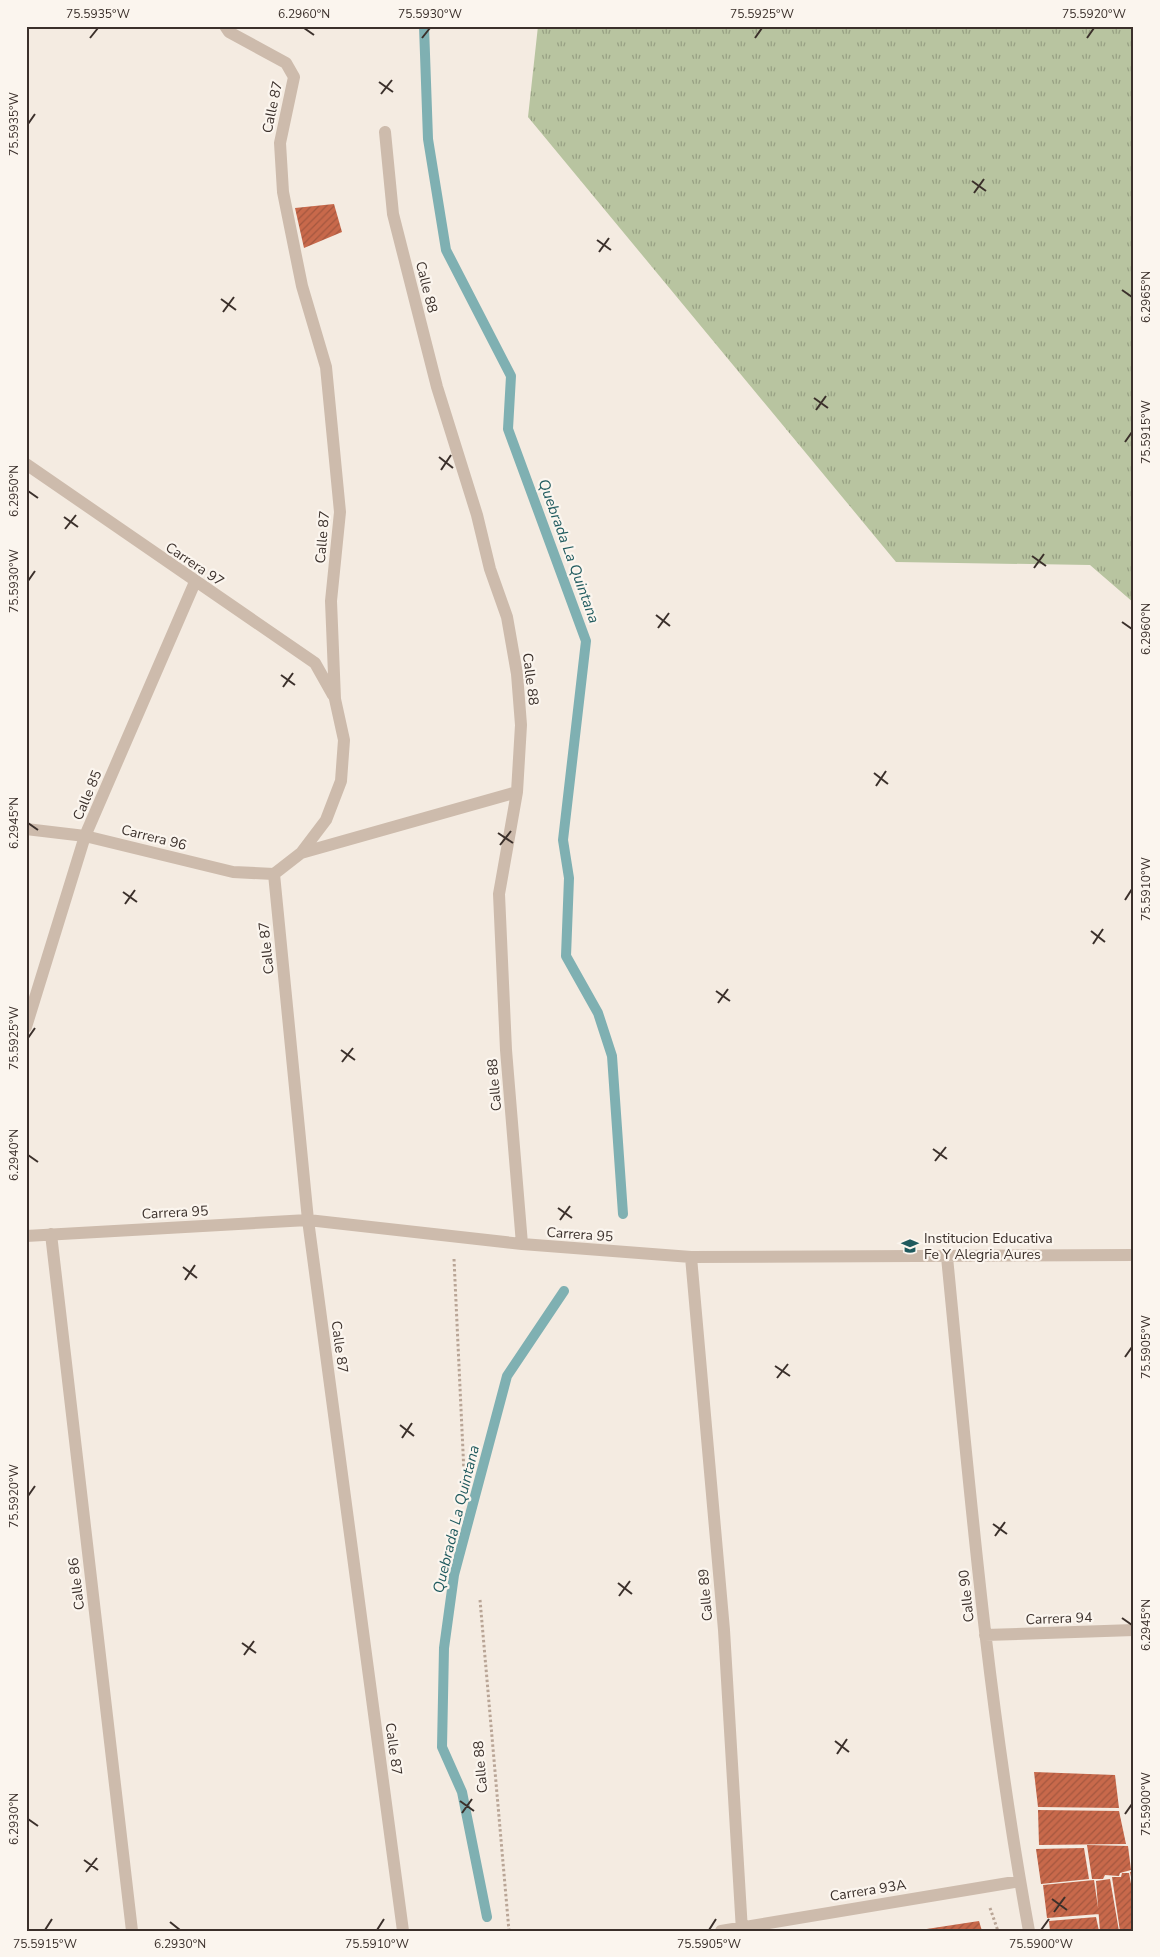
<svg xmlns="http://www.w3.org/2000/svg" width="1160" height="1957" font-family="'Nunito Sans',sans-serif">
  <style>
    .grass { fill: url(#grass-tufts) }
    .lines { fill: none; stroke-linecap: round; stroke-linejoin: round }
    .stream { stroke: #7fb0b2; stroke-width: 10 }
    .building { fill: url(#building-hatch) }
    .path { stroke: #b9a596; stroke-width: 3; stroke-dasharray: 2.5 2.5; stroke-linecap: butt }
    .minor { stroke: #cdbbac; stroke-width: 12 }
    .ticks { fill: none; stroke: #3b302b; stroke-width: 2 }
    .labels { text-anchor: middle; stroke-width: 4.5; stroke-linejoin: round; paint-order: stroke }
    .street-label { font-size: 14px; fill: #3b302b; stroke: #fbf5ee }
    .poi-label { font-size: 14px; fill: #3b302b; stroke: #fbf5ee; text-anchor: start }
    .water-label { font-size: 15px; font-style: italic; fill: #1f5a5e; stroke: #fbf5ee }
    .neatline { fill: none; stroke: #3b302b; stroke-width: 2 }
    .ticks-label { font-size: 12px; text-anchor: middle; fill: #3b302b }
  </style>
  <defs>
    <pattern id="grass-tufts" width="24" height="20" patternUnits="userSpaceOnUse" patternTransform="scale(1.25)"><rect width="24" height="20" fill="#b8c4a0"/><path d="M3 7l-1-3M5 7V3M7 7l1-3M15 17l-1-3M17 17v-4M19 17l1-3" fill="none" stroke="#97a083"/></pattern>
    <pattern id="building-hatch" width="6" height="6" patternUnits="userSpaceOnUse" patternTransform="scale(1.25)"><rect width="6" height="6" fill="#c8694b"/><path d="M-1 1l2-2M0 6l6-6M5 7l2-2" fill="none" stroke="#a4573f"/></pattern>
  </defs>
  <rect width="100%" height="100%" fill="#f4ebe1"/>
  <path class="grass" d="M538,26H1134V603L1090,565L896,562L528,117Z"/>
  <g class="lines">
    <path class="stream" d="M424,26L428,139L446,250L511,376L508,429L586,641L563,840L569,878L566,956L598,1013L612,1056L623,1214
      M487,1917L462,1792L442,1747L444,1648L454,1575L507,1376L564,1291"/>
  </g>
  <path class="building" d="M334,204L342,232L304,248L295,208Z
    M1034,1772L1115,1775L1119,1808L1038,1807Z
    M1038,1810L1119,1811L1126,1844L1039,1845Z
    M1087,1845L1128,1846L1131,1870L1120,1873L1119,1876L1105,1875L1103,1879H1092Z
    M1084,1848L1089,1879L1041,1884L1036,1849Z
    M1134,1871V1887H1133L1130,1872Z
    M1122,1873H1129L1134,1900V1931H1120L1112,1877H1121Z
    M1110,1879L1119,1931H1100L1096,1881Z
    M1094,1880L1099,1914L1047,1918L1043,1885Z
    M1096,1917L1099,1931H1050L1049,1921Z
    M979,1921L982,1931H920V1930Z"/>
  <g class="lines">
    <path class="path" d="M454,1259L464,1473
      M480,1600L509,1931
      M990,1908L998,1931"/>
    <path class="minor" d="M225,26L229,32L286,63L294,77L280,143L283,192L302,286L326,367L340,512L331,601L335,699L344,740L341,781L326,820L301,853L274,874
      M385,132L393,214L437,387L477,515L490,569L507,617L517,674L521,725L517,792L499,894L506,1050L522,1244
      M26,464L315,663L333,695
      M26,829L85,836L233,872L274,874
      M301,853L517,792
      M274,874L308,1220L403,1931
      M26,1027L85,836L195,582
      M51,1234L132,1931
      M26,1236L308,1220L522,1244L691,1257L1134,1255
      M691,1257L724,1630L742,1931
      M947,1257C969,1482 988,1708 1029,1931
      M985,1635L1134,1630
      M721,1931L1020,1881"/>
  </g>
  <path class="ticks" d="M304,28L314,35M90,38L98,28M422,38L430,28M755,38L762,28M1087,38L1094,28M379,82L393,92M381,94L392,80M28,124L35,114M972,181L986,191M974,193L984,179M597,240L611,250M599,252L609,238M1122,290L1132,297M221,299L236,310M223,312L234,297M814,398L828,408M816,410L826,396M1125,442L1132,432M439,457L453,468M441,470L451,455M28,491L38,498M64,517L78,527M65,529L76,515M1032,556L1046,566M1034,568L1044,554M28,581L35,571M656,615L670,626M1122,622L1132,629M658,628L669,613M281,675L295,685M283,687L293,673M874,773L888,784M876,786L886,771M28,823L38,830M498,833L513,843M500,845L511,831M123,892L137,902M1125,900L1132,889M125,904L135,890M1091,931L1105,942M1093,944L1103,929M716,991L730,1001M718,1003L728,989M28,1038L35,1028M341,1050L355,1060M342,1062L353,1048M933,1149L947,1159M28,1155L38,1162M935,1161L946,1147M558,1208L572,1218M560,1220L570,1206M183,1267L197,1278M185,1280L195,1265M1125,1357L1132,1347M775,1366L790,1376M777,1378L788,1364M400,1425L414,1436M402,1438L412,1423M28,1496L35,1486M993,1524L1007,1534M995,1536L1005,1522M618,1583L632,1594M619,1596L630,1581M1122,1618L1132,1625M242,1643L256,1653M244,1655L254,1641M835,1741L849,1752M837,1754L847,1739M460,1801L474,1811M462,1813L472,1799M1125,1814L1132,1804M28,1819L38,1826M84,1860L98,1870M86,1872L97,1858M1052,1899L1067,1910M1054,1912L1065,1897M170,1922L180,1930M45,1930L52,1919M377,1930L384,1919M709,1930L716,1919M1041,1930L1049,1919"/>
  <defs>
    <g id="school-bare" transform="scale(1.35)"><path d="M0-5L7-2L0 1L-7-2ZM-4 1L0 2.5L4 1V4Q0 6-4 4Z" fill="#1f5a5e" stroke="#fbf5ee" stroke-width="2.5" paint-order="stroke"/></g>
  </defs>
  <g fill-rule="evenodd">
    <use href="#school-bare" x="910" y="1246"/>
  </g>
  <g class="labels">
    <g class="street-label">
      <text transform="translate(272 107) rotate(-78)" y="5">Calle 87</text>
      <text transform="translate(427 287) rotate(76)" y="5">Calle 88</text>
      <text transform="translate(322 537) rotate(-85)" y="5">Calle 87</text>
      <text transform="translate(195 564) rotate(34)" y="5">Carrera 97</text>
      <text transform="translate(531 679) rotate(83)" y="5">Calle 88</text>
      <text transform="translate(87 795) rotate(-67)" y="5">Calle 85</text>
      <text transform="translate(154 837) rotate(14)" y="5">Carrera 96</text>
      <text transform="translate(266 948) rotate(-96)" y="5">Calle 87</text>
      <text transform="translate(494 1085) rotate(-95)" y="5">Calle 88</text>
      <text transform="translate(175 1212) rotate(-3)" y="5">Carrera 95</text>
      <text transform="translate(580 1234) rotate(4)" y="5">Carrera 95</text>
      <text transform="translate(340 1347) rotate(82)" y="5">Calle 87</text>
      <text transform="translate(76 1584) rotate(-97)" y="5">Calle 86</text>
      <text transform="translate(705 1595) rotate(-95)" y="5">Calle 89</text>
      <text transform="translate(966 1596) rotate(-96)" y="5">Calle 90</text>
      <text transform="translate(1059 1618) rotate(-2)" y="5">Carrera 94</text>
      <text transform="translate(394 1749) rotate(82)" y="5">Calle 87</text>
      <text transform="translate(480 1767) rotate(-95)" y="5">Calle 88</text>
      <text transform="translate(868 1890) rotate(-9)" y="5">Carrera 93A</text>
    </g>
    <g class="poi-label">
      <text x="924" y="1243">Institucion Educativa<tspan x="924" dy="16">Fe Y Alegria Aures</tspan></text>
    </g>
    <g class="water-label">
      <text transform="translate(569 551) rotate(70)" y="5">Quebrada La Quintana</text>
      <text transform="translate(456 1519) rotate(-76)" y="5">Quebrada La Quintana</text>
    </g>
  </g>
  <rect width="1160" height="1957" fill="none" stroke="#fbf5ee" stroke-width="55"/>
  <rect x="28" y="28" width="1104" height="1902" class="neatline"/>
  <g class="ticks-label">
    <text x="98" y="18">75.5935°W</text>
    <text x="304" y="18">6.2960°N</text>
    <text x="430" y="18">75.5930°W</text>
    <text x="762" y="18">75.5925°W</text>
    <text x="1094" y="18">75.5920°W</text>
    <text transform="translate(14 124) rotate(-90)" y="4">75.5935°W</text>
    <text transform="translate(1146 297) rotate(-90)" y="4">6.2965°N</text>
    <text transform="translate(1146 432) rotate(-90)" y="4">75.5915°W</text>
    <text transform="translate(14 491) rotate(-90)" y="4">6.2950°N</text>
    <text transform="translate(14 581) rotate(-90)" y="4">75.5930°W</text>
    <text transform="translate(1146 629) rotate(-90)" y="4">6.2960°N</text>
    <text transform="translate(14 823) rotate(-90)" y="4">6.2945°N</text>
    <text transform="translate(1146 889) rotate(-90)" y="4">75.5910°W</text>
    <text transform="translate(14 1038) rotate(-90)" y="4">75.5925°W</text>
    <text transform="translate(14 1155) rotate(-90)" y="4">6.2940°N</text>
    <text transform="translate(1146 1347) rotate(-90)" y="4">75.5905°W</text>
    <text transform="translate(14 1496) rotate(-90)" y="4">75.5920°W</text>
    <text transform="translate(1146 1625) rotate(-90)" y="4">6.2945°N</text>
    <text transform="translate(1146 1804) rotate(-90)" y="4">75.5900°W</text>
    <text transform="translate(14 1819) rotate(-90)" y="4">6.2930°N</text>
    <text x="45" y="1948">75.5915°W</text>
    <text x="180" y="1948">6.2930°N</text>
    <text x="377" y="1948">75.5910°W</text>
    <text x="709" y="1948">75.5905°W</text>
    <text x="1041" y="1948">75.5900°W</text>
  </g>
</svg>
